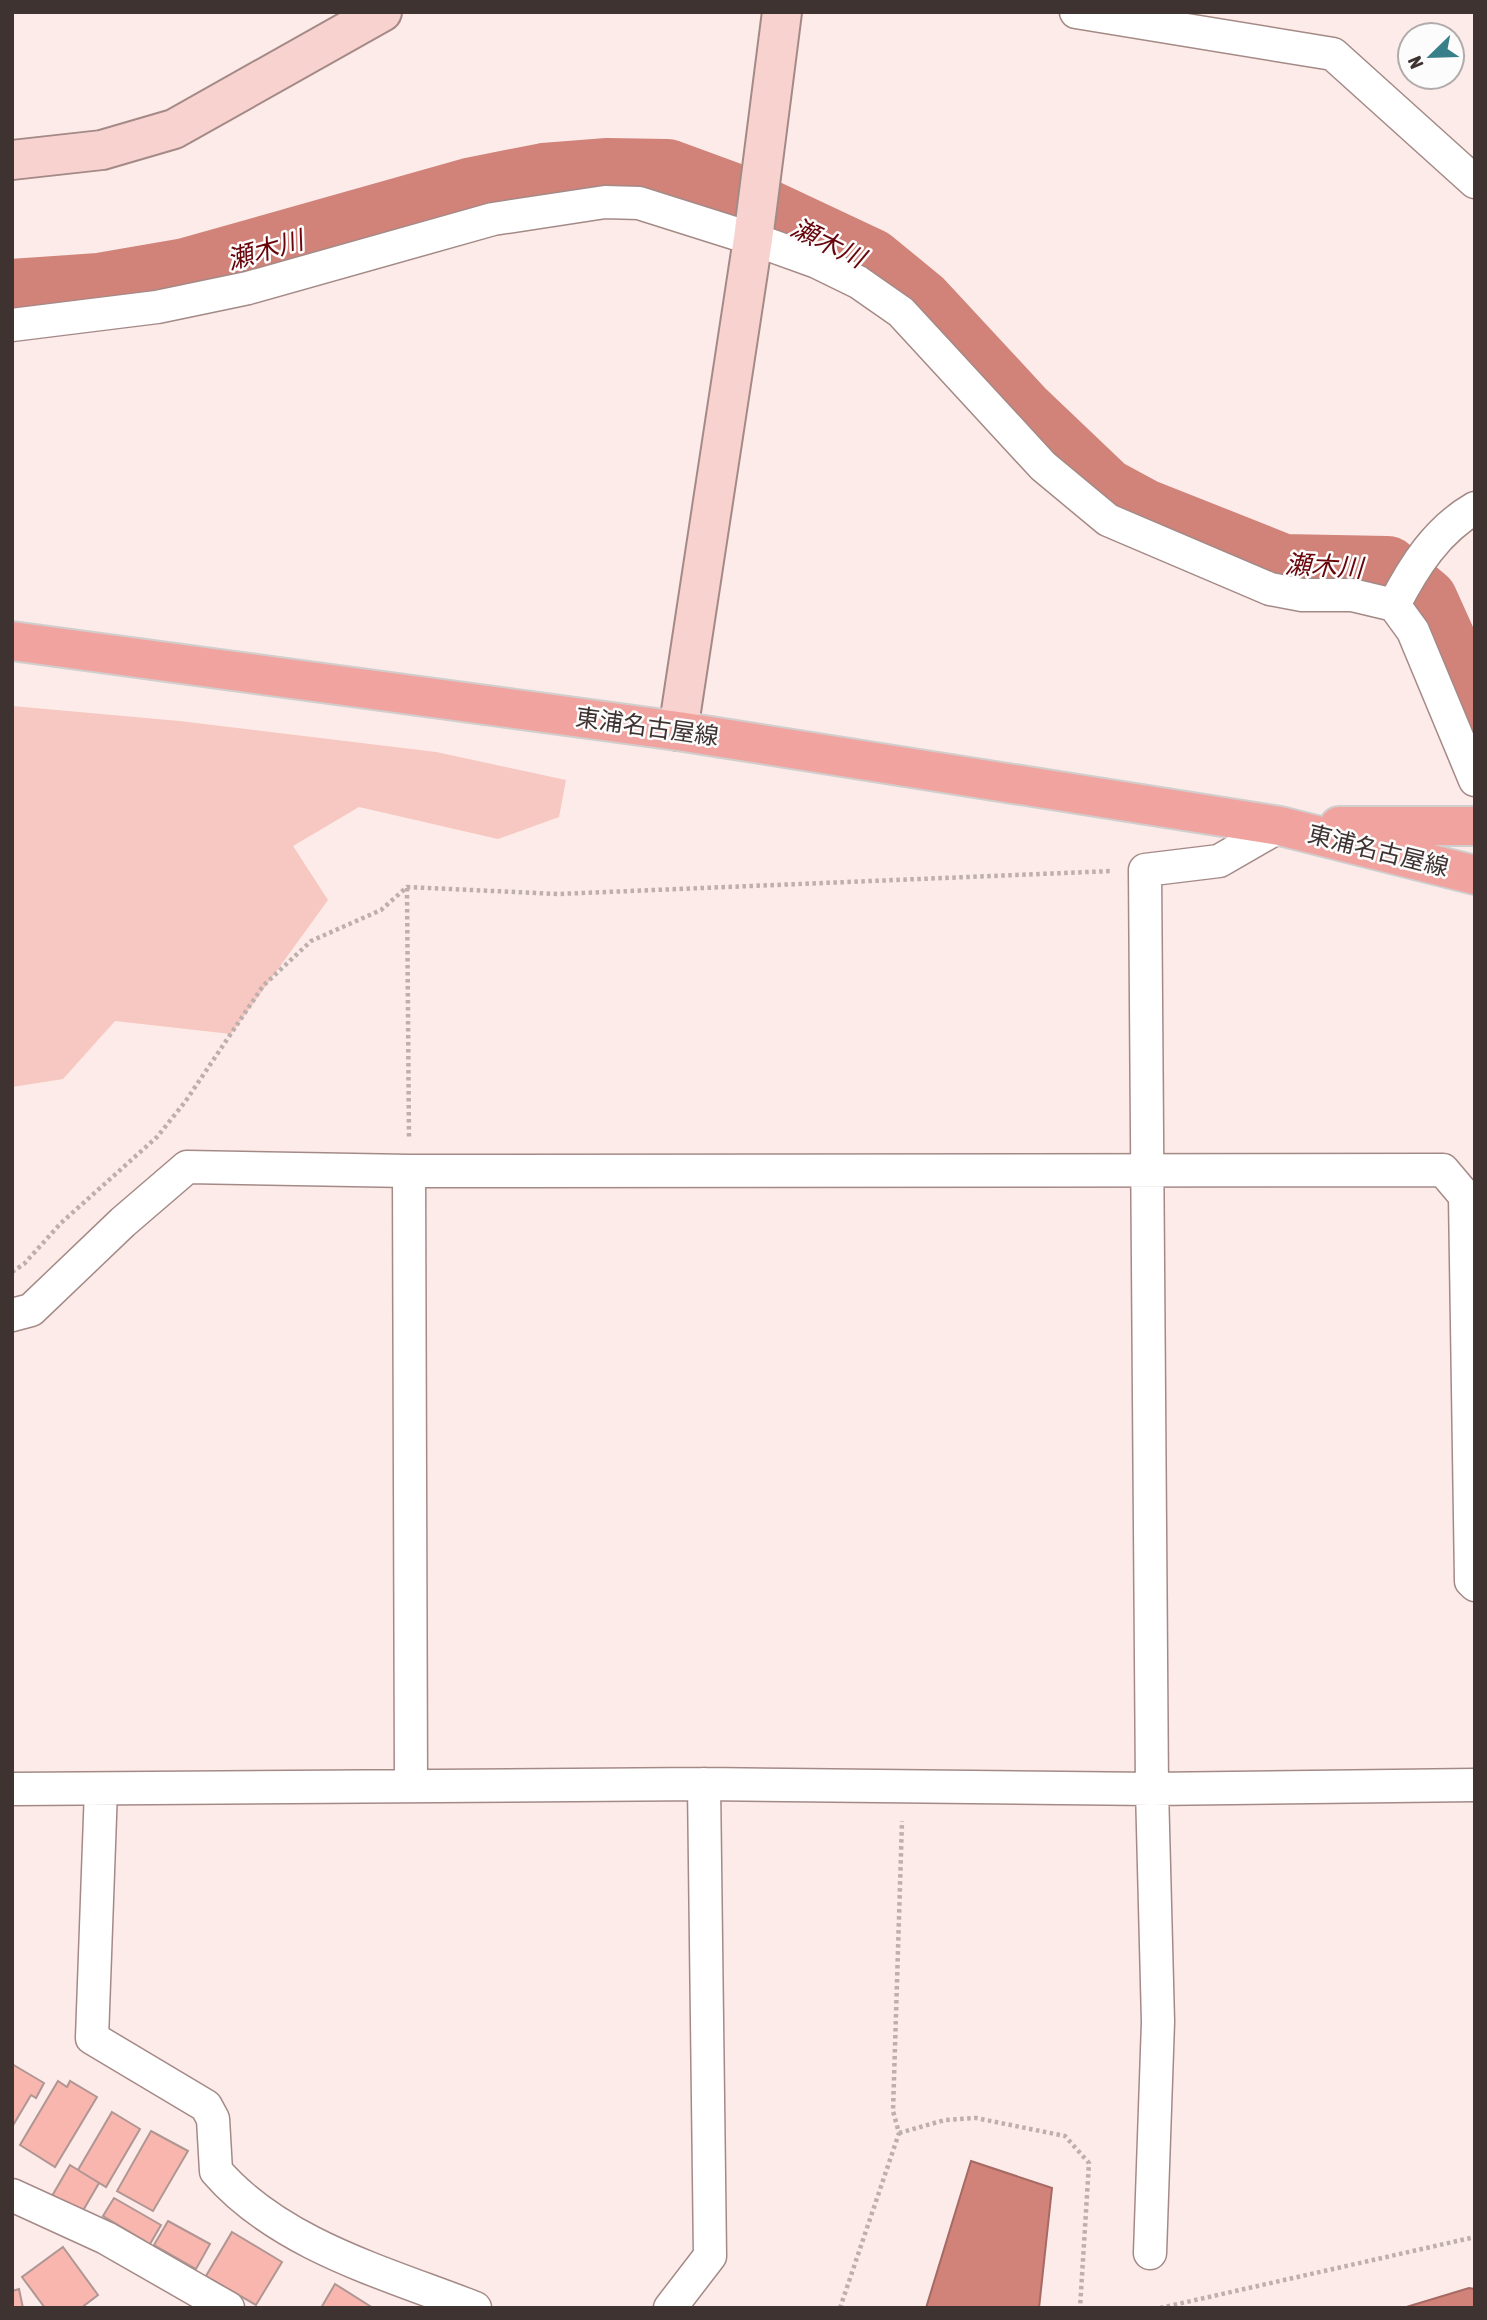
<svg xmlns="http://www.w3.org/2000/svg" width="1487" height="2320" font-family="'Asap Condensed','Noto Sans JP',sans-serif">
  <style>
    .green { fill: #f7c7c1 }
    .water { fill: #d18279; stroke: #a56a63; stroke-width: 2 }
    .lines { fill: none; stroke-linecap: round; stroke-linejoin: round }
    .river { stroke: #d18279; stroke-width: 68 }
    .building { fill: #f9b6ae; stroke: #b09693; stroke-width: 2 }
    .street-casing { stroke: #a48a87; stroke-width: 35 }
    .secondary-casing { stroke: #a48a87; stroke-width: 42 }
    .primary-casing { stroke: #d1cece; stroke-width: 42 }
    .path { stroke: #beafac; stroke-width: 4.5; stroke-dasharray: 3.5 3.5; stroke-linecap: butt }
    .street { stroke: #fff; stroke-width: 32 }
    .secondary { stroke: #f8d2cf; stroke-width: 38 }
    .primary { stroke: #f1a49f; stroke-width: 38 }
    .labels { text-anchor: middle; stroke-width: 5; stroke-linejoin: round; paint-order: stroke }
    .street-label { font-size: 24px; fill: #3e3331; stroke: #fcfcfc }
    .water-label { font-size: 26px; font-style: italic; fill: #68040a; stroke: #fcfcfc }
  </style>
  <rect width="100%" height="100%" fill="#fcebe8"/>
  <path class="green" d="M12,706L179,721L436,752L566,780L559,817L498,839L359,807L293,846L328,900L231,1034L115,1021L63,1079L12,1087Z"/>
  <path class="water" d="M971,2161L1052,2188L1039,2308H926Z
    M1469,2288L1475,2289V2308H1403Z"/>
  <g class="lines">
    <path class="river" d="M12,293L99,287L186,272L473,191L544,177L608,172L667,173L727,195L870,262L920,303L1021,412L1105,492L1142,512L1283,568L1387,570L1424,601L1475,714"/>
  </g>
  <path class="building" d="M12,2064L44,2083L36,2098L31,2095L12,2127Z
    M58,2081L67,2087L70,2081L97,2097L55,2167L20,2145Z
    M112,2112L140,2129L106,2187L78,2170Z
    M151,2131L188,2151L153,2211L117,2191Z
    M70,2165L99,2183L81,2214L52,2196Z
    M114,2198L161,2225L150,2244L103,2216Z
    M168,2221L210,2244L196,2269L154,2245Z
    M232,2232L282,2262L256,2305L206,2276Z
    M63,2247L98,2295L81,2308H45L22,2277Z
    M335,2284L373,2308H321Z
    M19,2289L23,2308H12V2291Z"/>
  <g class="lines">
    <g class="street-casing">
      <path id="street" d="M1076,12L1333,54L1475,182
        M12,325L157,307L248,288L493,219L605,202L639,203L753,239L817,262L858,282L901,312L1043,466L1108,520L1270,589L1302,595H1352L1394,605L1413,631L1475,780
        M1394,605C1414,566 1437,530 1475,508
        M409,1171L411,1785
        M12,1315L31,1310L123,1222L187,1167L409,1171L1443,1170L1465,1196L1471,1581L1475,1585
        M12,1789L704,1784L1152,1789L1475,1785
        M101,1789L92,2038L206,2106L213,2119L216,2171C280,2245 386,2273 475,2308
        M12,2195L106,2238L228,2308
        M1150,2253L1158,2022L1152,1789L1145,870L1219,861L1280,826
        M670,2308L710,2256L704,1784"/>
    </g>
    <g class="secondary-casing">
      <path id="secondary" d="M12,160L102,150L174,129L382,12
        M678,731L753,239L782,12"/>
    </g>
    <g class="primary-casing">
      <path id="primary" d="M12,641L678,731L1280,826L1475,875
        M1339,826H1475"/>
    </g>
    <path class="path" d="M407,888L409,1138
      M12,1272L24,1264L61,1223L157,1137L185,1102L263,986L311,941L381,910L407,887L558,894L1112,871
      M899,2133L945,2120L976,2118L1065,2136L1089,2163L1080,2308
      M840,2308L899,2133L893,2111L902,1821
      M1160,2308L1475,2237"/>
    <use href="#street" class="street"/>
    <use href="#secondary" class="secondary"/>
    <use href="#primary" class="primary"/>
  </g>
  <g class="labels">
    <g class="street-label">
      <text transform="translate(647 727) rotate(8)" y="8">東浦名古屋線</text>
      <text transform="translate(1378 851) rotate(14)" y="8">東浦名古屋線</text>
    </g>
    <g class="water-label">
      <text transform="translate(828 243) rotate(26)" y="9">瀬木川</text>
      <text transform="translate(265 250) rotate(-16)" y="9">瀬木川</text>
      <text transform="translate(1324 566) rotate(3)" y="9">瀬木川</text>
    </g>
  </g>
  <rect width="1487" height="2320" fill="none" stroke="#3e3331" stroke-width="28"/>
  <g transform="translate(1431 56) rotate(247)"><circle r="33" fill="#fcfcfc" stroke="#b0acab" stroke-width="2"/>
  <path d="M0-5L12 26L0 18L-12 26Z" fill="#388089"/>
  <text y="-10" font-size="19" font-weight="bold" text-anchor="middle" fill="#3e3331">N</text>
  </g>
</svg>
